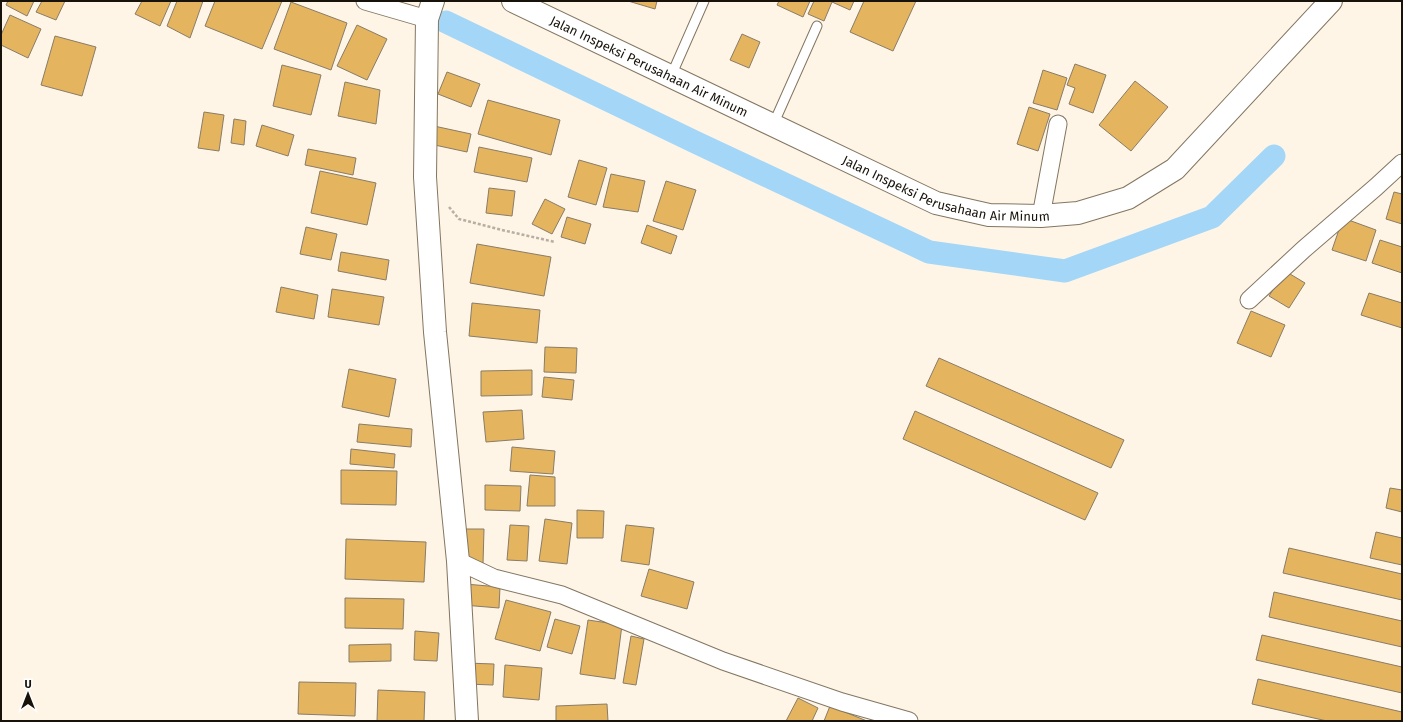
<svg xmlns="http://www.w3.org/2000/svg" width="1403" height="722" font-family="'Fira Sans',sans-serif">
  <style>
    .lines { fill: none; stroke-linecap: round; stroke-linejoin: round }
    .canal { stroke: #a3d6f7; stroke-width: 23 }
    .building { fill: #e4b45f; stroke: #897c67 }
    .service-casing { stroke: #837661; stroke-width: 11 }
    .minor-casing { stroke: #837661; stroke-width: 19 }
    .tertiary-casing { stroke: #837661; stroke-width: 24 }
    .path { stroke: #b6afa2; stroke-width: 2.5; stroke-dasharray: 3 2; stroke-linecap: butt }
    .service { stroke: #fff; stroke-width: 9 }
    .minor { stroke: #fff; stroke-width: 17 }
    .tertiary { stroke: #fff; stroke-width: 22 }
    .labels { text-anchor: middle; stroke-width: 3; stroke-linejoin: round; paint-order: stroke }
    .street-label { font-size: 13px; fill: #17120a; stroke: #fff }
  </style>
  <rect width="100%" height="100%" fill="#fef5e7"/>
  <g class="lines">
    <path class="canal" d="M446,22L695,142L929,252L1065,271L1212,217L1274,156"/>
  </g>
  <path class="building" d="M8,1H34L27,16L6,5Z
    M42,1H65L56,20L36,12Z
    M142,1H171L160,26L135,14Z
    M177,1H203L190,38L167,26Z
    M215,1H282L262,49L205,26Z
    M628,1H657L655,9Z
    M779,1H810L803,17L777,5Z
    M814,1H854L850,10L832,2L824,21L808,14Z
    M864,1H916L893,51L850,32Z
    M291,2L347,23L331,70L274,49Z
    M10,15L41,29L28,58L1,45V35Z
    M357,25L387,39L367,80L337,66Z
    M742,34L760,42L749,68L730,60Z
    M55,36L96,47L82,96L41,85Z
    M1075,64L1106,75L1093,113L1069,104L1075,88L1067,85Z
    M282,65L321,75L311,115L273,106Z
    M1043,70L1067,78L1057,110L1033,103Z
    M447,72L480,84L471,107L438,94Z
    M1135,81L1168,107L1131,151L1099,125Z
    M345,82L380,90L376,124L338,116Z
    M488,100L560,120L551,155L478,134Z
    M1029,107L1050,114L1038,151L1017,144Z
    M204,112L224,115L219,151L198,148Z
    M234,119L246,121L244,145L231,143Z
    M262,125L294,135L288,156L256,146Z
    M434,126L471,134L467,152L430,144Z
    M479,147L532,158L527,182L474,172Z
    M308,149L356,158L353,175L305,165Z
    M579,160L607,168L596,205L568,197Z
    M320,171L376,183L367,225L311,213Z
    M611,174L645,181L638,212L603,207Z
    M666,181L696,190L683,230L653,221Z
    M489,188L515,191L512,216L486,213Z
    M1394,192L1402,194V224L1386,219Z
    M545,199L565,209L552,234L532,224Z
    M567,217L591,224L585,244L561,237Z
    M1343,218L1376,230L1366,261L1332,250Z
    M647,225L677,236L671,254L641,243Z
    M306,227L337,234L331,260L300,254Z
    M1380,240L1402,247V273L1372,263Z
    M477,244L551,257L544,296L470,283Z
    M341,252L389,260L386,280L338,271Z
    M1285,271L1305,283L1289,308L1269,296Z
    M281,287L318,295L314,319L276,312Z
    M332,289L384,297L379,325L328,317Z
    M1369,293L1402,303V328L1361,315Z
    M472,303L540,310L537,343L469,336Z
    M1251,311L1285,325L1271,357L1237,343Z
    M545,347L577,348L576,373L544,372Z
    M939,358L1124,440L1111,468L926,386Z
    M349,369L396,379L389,417L342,407Z
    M532,370V395L481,396V371Z
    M544,377L574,380L572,400L542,397Z
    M522,410L524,439L486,442L483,412Z
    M915,411L1098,493L1085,520L903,439Z
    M359,424L412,429L411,447L357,442Z
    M512,447L555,451L553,474L510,471Z
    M351,449L395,454L394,468L350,464Z
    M341,470L397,471L396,505L341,504Z
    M530,475L555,477V506H527Z
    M485,485L521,486L520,511L485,510Z
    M1390,488L1402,490V512L1386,508Z
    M577,510L604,511L603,538H577Z
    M545,519L572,523L567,564L539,561Z
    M510,525L529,526L527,561L507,560Z
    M626,525L654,528L649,565L621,561Z
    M457,529H484L483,564L457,563Z
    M1376,532L1402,538V565L1370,558Z
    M346,539L426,542L424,582L345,579Z
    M1289,548L1402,574V600L1283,573Z
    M649,569L694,582L687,609L641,596Z
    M465,584L500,587L499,608L463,605Z
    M1274,592L1402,621V647L1269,617Z
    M345,598L404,599L403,629L345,628Z
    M506,600L551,612L540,651L495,639Z
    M555,619L580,626L572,654L547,647Z
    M588,620L622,625L615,679L580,674Z
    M415,631L439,633L437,661L414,660Z
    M1262,635L1402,667V693L1256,660Z
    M631,636L644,639L636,685L623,683Z
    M391,644V661L349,662V645Z
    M466,663L494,664L493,685L466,684Z
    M505,665L542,668L539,700L503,697Z
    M1258,679L1402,712V721H1327L1252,704Z
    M299,682L356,683L355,716L298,714Z
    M378,690L425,692L424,721H377Z
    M798,698L818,708L812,721H786Z
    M607,704L608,721H556V706Z
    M830,706L867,721H824Z"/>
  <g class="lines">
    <g class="service-casing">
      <path id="service" d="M671,76L704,1
        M773,125L817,26"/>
    </g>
    <g class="minor-casing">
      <path id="minor" d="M365,1L427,19
        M1041,216L1058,124
        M1249,300L1304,249L1376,187L1402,163
        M458,561L494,578L562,595L723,661L842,702L909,721"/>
    </g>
    <g class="tertiary-casing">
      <g id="tertiary">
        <path d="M433,1L427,19L425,177L435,332L458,561L467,721"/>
        <path id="s1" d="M513,1L936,203L989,215L1041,216L1078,213L1128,198L1175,169L1331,1"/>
      </g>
    </g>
    <path class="path" d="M449,207L459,219L502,230L555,242"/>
    <use href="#service" class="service"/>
    <use href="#minor" class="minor"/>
    <use href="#tertiary" class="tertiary"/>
  </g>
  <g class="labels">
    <g class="street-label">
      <text dy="5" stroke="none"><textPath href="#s1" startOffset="151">Jalan Inspeksi Perusahaan Air Minum</textPath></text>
      <text dy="5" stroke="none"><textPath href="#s1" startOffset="475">Jalan Inspeksi Perusahaan Air Minum</textPath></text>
    </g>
  </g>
  <rect width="1403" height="722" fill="none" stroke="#17120a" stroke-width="4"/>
  <g transform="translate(28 694)" stroke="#ffffff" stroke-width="3" paint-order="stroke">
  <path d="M0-3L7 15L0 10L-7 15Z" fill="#17120a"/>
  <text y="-6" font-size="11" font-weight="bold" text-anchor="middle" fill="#17120a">U</text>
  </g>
</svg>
